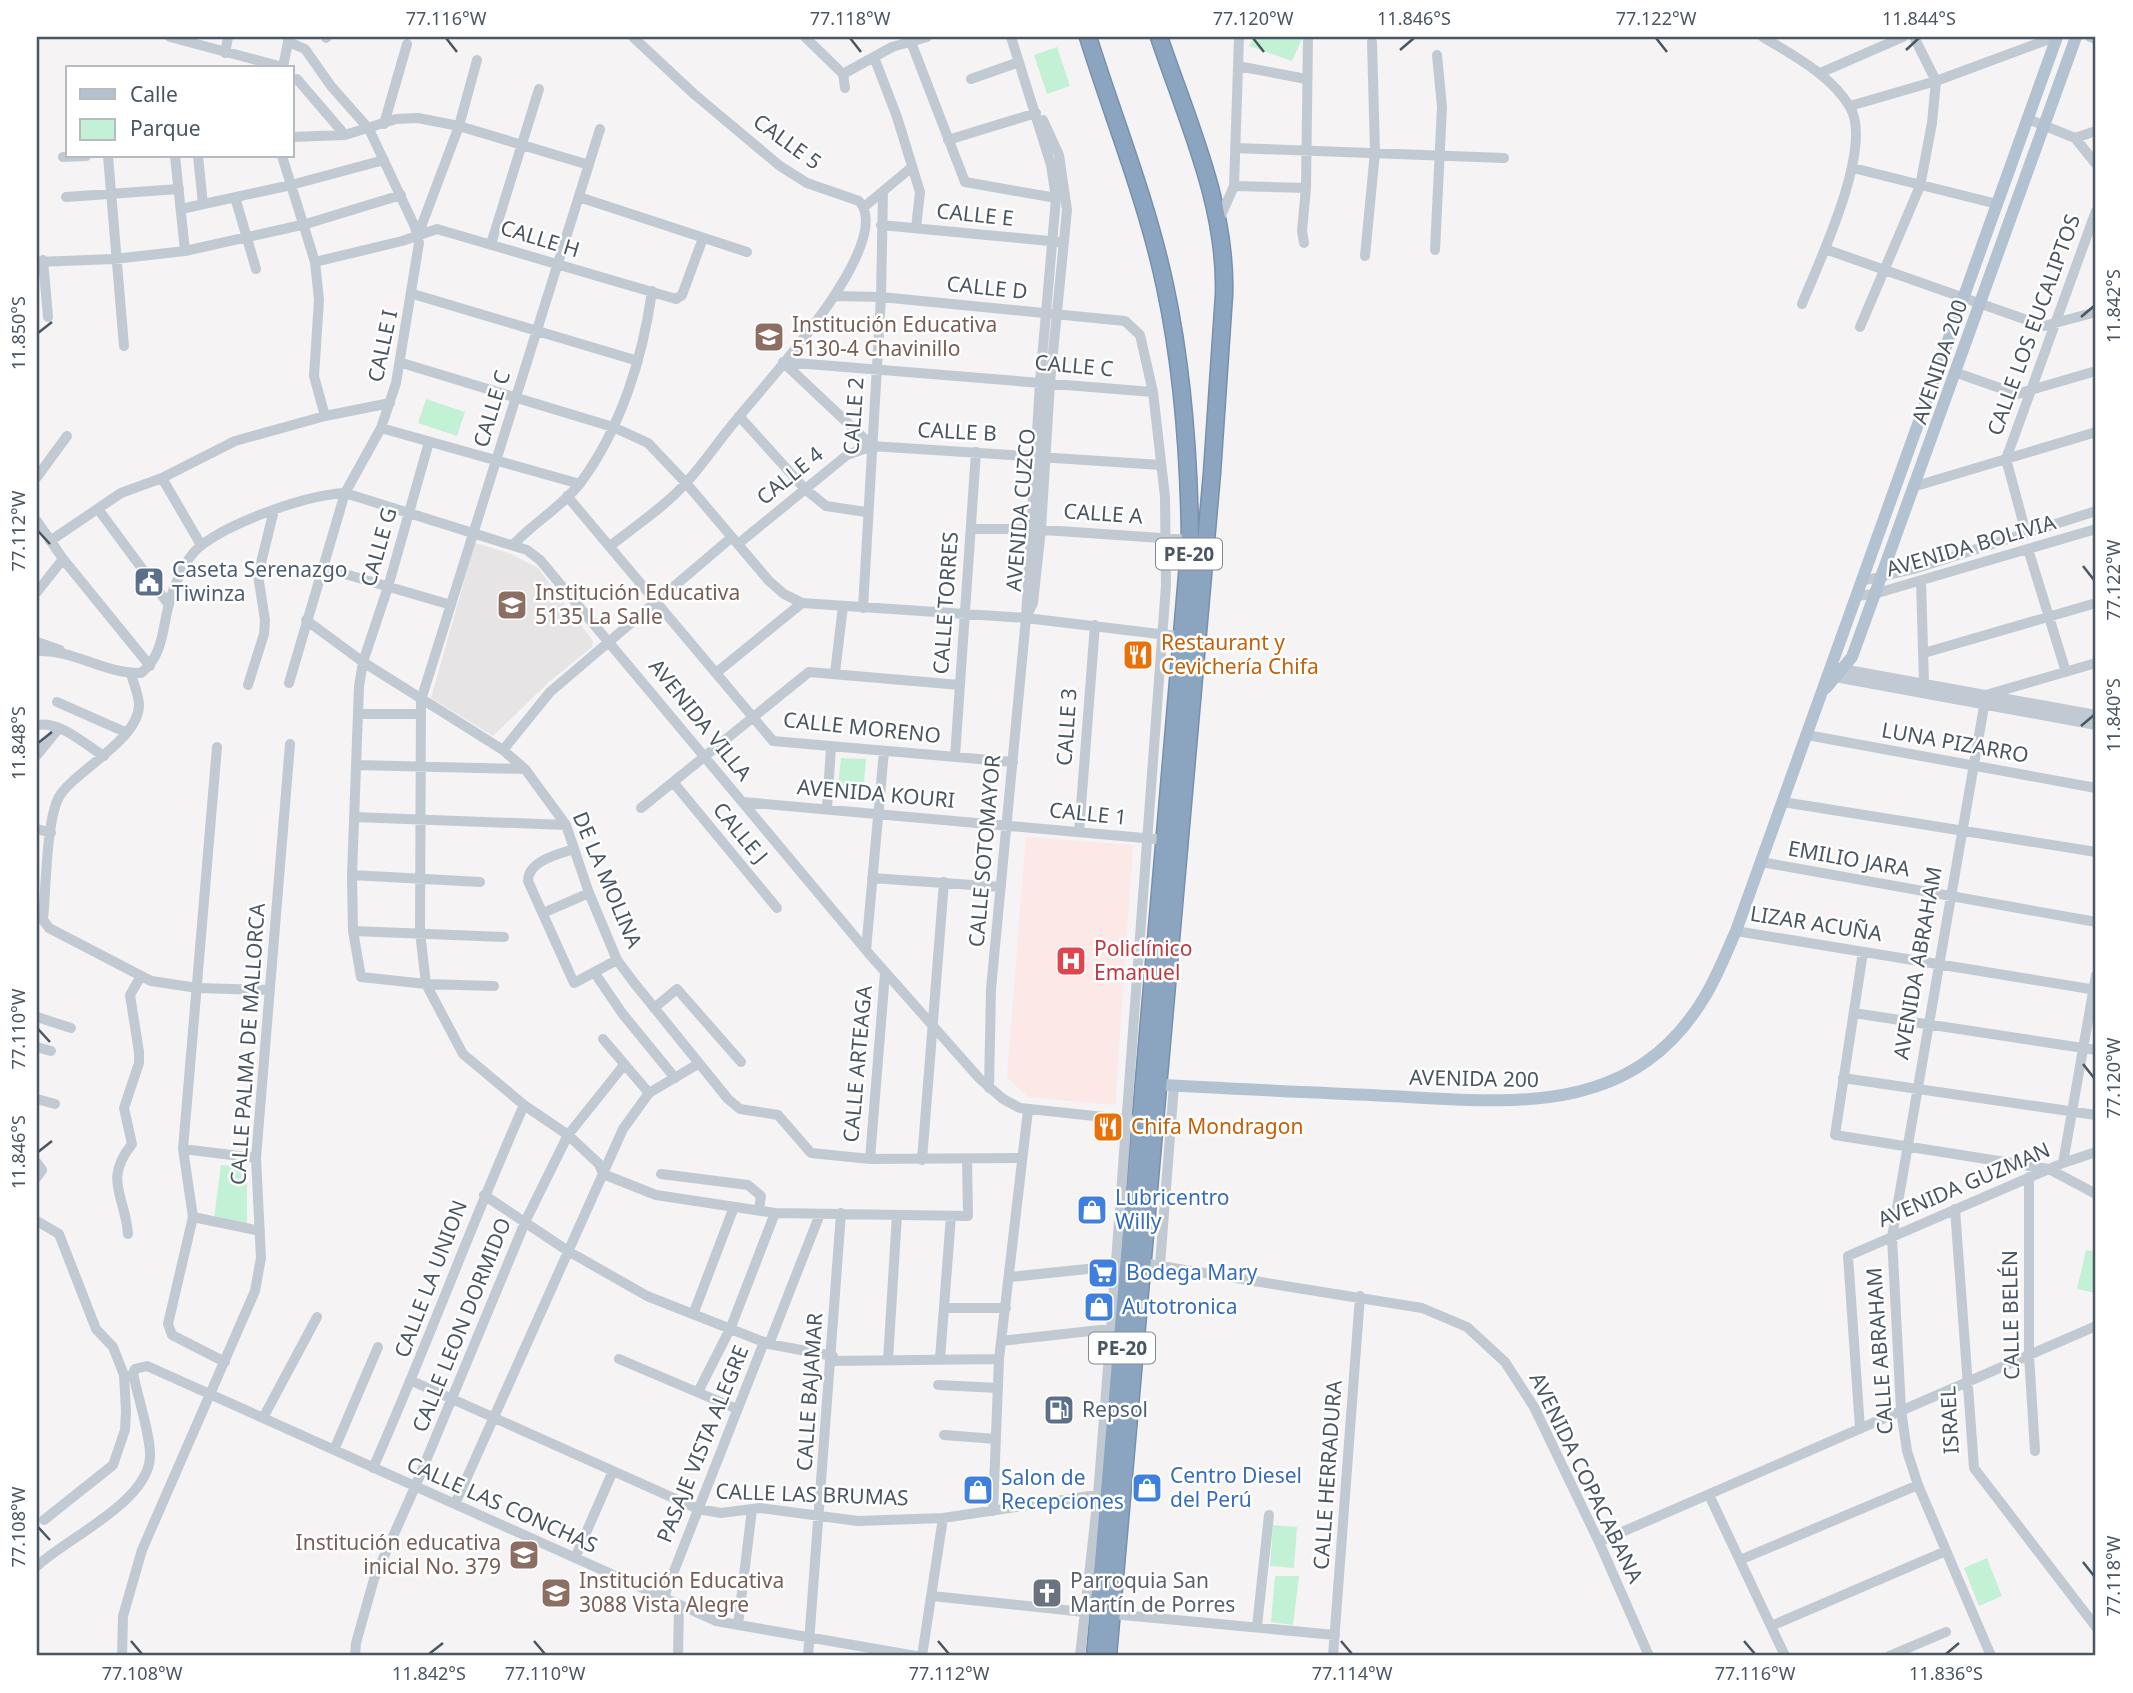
<svg xmlns="http://www.w3.org/2000/svg" width="2133" height="1693" font-family="'Noto Sans',sans-serif">
  <style>
    .education { fill: #e6e4e5 }
    .medical { fill: #fce8e6 }
    .green { fill: #c3f1d5 }
    .lines { fill: none; stroke-linecap: round; stroke-linejoin: round }
    .highway-casing { stroke: #7690ad; stroke-width: 19 }
    .minor { stroke: #c1cad2; stroke-width: 10 }
    .major { stroke: #b3c2d1; stroke-width: 12 }
    .highway { stroke: #8ba5c1; stroke-width: 16 }
    .ticks { fill: none; stroke: #4a5661; stroke-width: 2.5 }
    .labels { text-anchor: middle; stroke-width: 5; stroke-linejoin: round; paint-order: stroke }
    .shield { fill: #fff; stroke: #808990; stroke-width: 2 }
    .shield-label { font-size: 19px; font-weight: bold; fill: #4a5661 }
    .street-label { font-size: 21px; fill: #4a5661; stroke: #fff }
    .education-label { font-size: 21px; fill: #785e54; stroke: #fff; text-anchor: start }
    .service-label { font-size: 21px; fill: #4e5e75; stroke: #fff; text-anchor: start }
    .food-label { font-size: 21px; fill: #c56008; stroke: #fff; text-anchor: start }
    .health-label { font-size: 21px; fill: #be3a42; stroke: #fff; text-anchor: start }
    .shop-label { font-size: 21px; fill: #366cbe; stroke: #fff; text-anchor: start }
    .worship-label { font-size: 21px; fill: #5b616d; stroke: #fff; text-anchor: start }
    .neatline { fill: none; stroke: #4a5661; stroke-width: 2.5 }
    .ticks-label { font-size: 18px; text-anchor: middle; fill: #4a5661 }
  </style>
  <rect width="100%" height="100%" fill="#f5f3f3"/>
  <path class="education" d="M475,543L509,553L538,568L593,641L592,647L550,681L493,736L431,698Z"/>
  <path class="medical" d="M1026,837L1133,845L1115,1105L1028,1097L1007,1077Z"/>
  <path class="green" d="M1254,37H1297L1302,39L1292,61L1249,46Z
    M1057,47L1070,86L1047,94L1034,55Z
    M426,399L465,412L457,436L418,423Z
    M841,758L866,759L863,796L837,794Z
    M221,1165L247,1167V1224L214,1219Z
    M2086,1250L2096,1252V1293L2077,1289Z
    M1273,1525L1297,1527L1294,1568L1270,1566Z
    M1987,1558L2002,1596L1979,1606L1964,1568Z
    M1275,1576H1299L1293,1625L1271,1622Z"/>
  <g class="lines">
    <g class="highway-casing">
      <path id="highway" d="M1088,37C1114,120 1147,201 1165,286C1183,370 1189,455 1190,540L1095,1656
        M1108,1656L1212,473L1224,295C1227,206 1187,120 1159,37"/>
    </g>
    <path class="minor" d="M170,37L283,67L289,37
      M805,37L843,74L845,88
      M1763,37C1794,56 1831,75 1850,107C1874,147 1819,262 1802,304
      M2090,37L2096,39
      M326,38L327,37
      M911,42L965,182L1056,198
      M225,53L228,37
      M874,57L897,117L920,192L916,228
      M1238,66L1306,79
      M1820,73L1903,37
      M843,74L892,47L927,37
      M297,79L345,135
      M971,79L1019,62
      M1850,106L1936,81L2055,37
      M2028,119L2075,138L2096,164
      M384,124L407,44
      M600,129L421,700L420,932L426,984L463,1054L524,1105L568,1135L599,1164L603,1174L656,1195L775,1213L968,1216L967,1159
      M292,137L345,135L396,119L418,118L459,126L589,165
      M2075,138L2096,131
      M948,140L1036,113
      M1235,148L1504,158
      M108,156L124,346
      M175,156L185,251
      M198,156L203,204
      M282,156L315,262L319,300L314,376L325,416
      M63,157L86,156
      M1853,168L1997,204
      M1234,186L1306,188
      M66,197L179,189
      M235,197L256,269
      M579,197L747,252
      M864,207L912,167
      M181,209L291,185L384,160
      M1219,220L1234,186L1239,37
      M881,225L1060,242
      M418,235L459,126L477,60
      M1304,243L1302,231L1306,188L1308,37
      M491,244L539,89
      M1825,249L2044,326L2096,312
      M1435,250L1442,107L1437,55
      M1365,256L1375,152L1372,42
      M43,260L48,317
      M37,262L114,259L185,251L306,224L401,195
      M315,262L402,241L437,229L676,299L682,295L703,238
      M413,294L638,361
      M836,296L881,297L1125,321L1140,335L1153,392L1165,497L1166,585L1111,1329L1098,1495L1080,1656
      M1860,327L1920,186L1932,123L1936,81L1914,37
      M783,362L872,446L1161,465
      M783,362L1153,392
      M402,363L613,427L648,443L686,483L769,581L784,594L802,603L1026,618L1184,637
      M1957,373L2017,394L2096,371
      M739,416L805,489L826,506L866,512
      M381,428L580,484
      M429,442L388,587L363,662L359,686L352,875L353,931L361,977L426,984L494,986
      M37,477L67,436
      M162,478L201,545
      M1916,486L2096,432
      M567,496L773,741L1013,762
      M98,509L169,605
      M37,521L63,559L150,666
      M971,529H1030L1190,540
      M2026,533L2006,459L2096,211
      M50,541L121,493L162,478L235,441L325,416L390,403
      M738,544L847,455L872,446
      M513,545C533,523 563,506 581,482C621,428 643,357 652,291
      M610,546C634,527 663,508 684,485C703,465 719,440 737,419C765,384 897,243 859,201L807,183L780,166L694,94L633,37
      M2028,549L2066,672
      M321,567L451,605
      M1862,581L1914,569L2096,511
      M1921,581L1924,683
      M37,592L63,559
      M1856,596L1874,594L2096,529
      M863,608L881,297L883,192
      M1027,615L1033,603L1041,529L1050,383L1067,210L1059,155L1043,120
      M306,620L363,662L503,750L525,769L566,825L589,893L617,960L635,984L728,1099L740,1109L778,1115L811,1153L870,1159L1022,1158
      M37,642L60,650
      M37,651C73,649 105,674 141,673C165,654 162,626 170,600C176,581 186,556 203,544C234,521 306,495 345,493L527,550L540,560L871,956L979,1078L1003,1099L1020,1108L1132,1120
      M1924,653L2096,603
      M1837,668L2096,715
      M131,673C133,683 139,695 139,705C139,740 74,771 59,797C46,821 46,891 43,920L49,928L151,981L198,988L268,990
      M716,673L802,603
      M835,673L843,606
      M1830,676L2096,725
      M289,683L345,493L381,428L396,383L419,243L415,227L369,129L331,86L305,49L289,42
      M248,685L264,634L265,620L258,575L274,510
      M57,702L125,732
      M359,714H421
      M37,725C61,721 84,744 104,756
      M1807,735L2096,788
      M217,747L183,1149L193,1217L168,1324L172,1335L225,1362
      M503,750L550,692L732,537
      M37,755L59,728
      M955,757L976,452
      M356,765L525,769
      M673,782L777,908
      M743,802L1166,840
      M1783,802L2096,852
      M641,808L809,672L960,685
      M827,808L831,747
      M354,817L566,825
      M37,829L51,833
      M1079,832L1095,625
      M574,849C558,854 528,861 528,881L574,983L617,960
      M1761,862L2096,922
      M352,875L480,882
      M872,878L1001,887
      M543,913L589,893
      M353,931L504,937
      M1736,931L2096,990
      M866,950L884,751
      M1863,952L1835,1135L2049,1169L2096,1194
      M594,972L622,1013L675,1078
      M654,1008L677,989L741,1062
      M1854,1013L2096,1050
      M37,1017L71,1028
      M603,1039L649,1093
      M37,1047L51,1051
      M1843,1078L2096,1115
      M989,1088L991,989L1026,618L1040,382L1056,198L1051,165L1011,37
      M37,1099L55,1104
      M183,1149L256,1158
      M870,1159L885,973
      M922,1160L944,882
      M37,1163L42,1170L37,1177
      M2063,1163L2096,975
      M661,1174L748,1185L761,1196L759,1210
      M2029,1177V1355L2035,1451
      M484,1195L568,1251L647,1296L769,1344L833,1356
      M1955,1209L1974,1468L2096,1627
      M193,1217L260,1231
      M37,1221L59,1234L96,1329L113,1347L124,1375L126,1411L125,1430L113,1465L44,1520
      M128,1234C125,1195 103,1180 132,1144L124,1108L139,1063V1052L130,995L141,976
      M1142,1263L1422,1308L1467,1327L1505,1362L1534,1407L1599,1542L1649,1656
      M1160,1265L1174,1085
      M1010,1277L1116,1266
      M944,1308H1006
      M694,1312L734,1207
      M1001,1341L1118,1328
      M769,1344L820,1214
      M619,1359L737,1409
      M940,1359L951,1216
      M888,1360L897,1215
      M832,1361L999,1359
      M412,1381L698,1509L721,1513L760,1508L858,1521L943,1518L1103,1494
      M938,1385L998,1388
      M698,1392L731,1327L775,1213
      M263,1418L317,1317
      M1860,1428L1848,1256L2063,1163L2096,1152
      M944,1435L996,1439
      M334,1450L378,1347
      M373,1468C426,1348 471,1225 524,1105
      M1709,1495L1785,1656
      M455,1504L623,1129L649,1093L698,1064
      M993,1511L999,1359L1028,1110
      M1599,1542L2096,1326
      M575,1558L613,1471
      M1740,1560L1918,1485
      M37,1566C67,1538 148,1502 150,1457C151,1436 137,1395 133,1373L135,1369L147,1366L716,1621L916,1656
      M932,1596L1084,1612
      M663,1599L764,1342
      M1112,1614L1335,1635
      M738,1625L752,1509
      M1257,1626L1269,1515
      M1771,1626L1946,1551
      M122,1656L123,1616L142,1550L255,1291L261,1258L256,1158L290,744
      M355,1656L356,1643L374,1579L415,1487L526,1220L568,1135L624,1065
      M678,1656L679,1606
      M808,1656L841,1213
      M922,1656L943,1518
      M1333,1656L1360,1296
      M1889,1656L1946,1632
      M1991,1656L1918,1485L1907,1451L1901,1410L1892,1237L1986,695L2096,663"/>
    <path class="major" d="M1826,688L1852,657L2076,37
      M1149,1084C1229,1089 1309,1092 1389,1096C1509,1102 1631,1119 1704,998C1717,977 1726,953 1736,931L2057,37"/>
    <use href="#highway" class="highway"/>
  </g>
  <path class="ticks" d="M446,38L457,52M850,38L861,52M1253,38L1264,52M1656,38L1667,52M1400,50L1414,38M1906,50L1919,38M2081,317L2094,306M38,333L52,322M38,531L50,544M2083,566L2094,580M2081,726L2094,715M38,743L52,732M38,1029L50,1042M2083,1064L2094,1078M38,1152L52,1141M38,1527L50,1540M2083,1562L2094,1576M131,1641L142,1654M534,1641L545,1654M938,1641L949,1654M1341,1641L1352,1654M1744,1641L1755,1654M429,1654L443,1643M1946,1654L1959,1643"/>
  <defs>
    <g id="school-square" transform="scale(1.575)"><rect x="-9" y="-9" width="18" height="18" rx="4" fill="#8d6e63" stroke="#fff"/><path d="M0-5L7-2L0 1L-7-2ZM-4 1L0 2.5L4 1V4Q0 6-4 4Z" fill="#fff"/></g>
    <g id="civic-square" transform="scale(1.575)"><rect x="-9" y="-9" width="18" height="18" rx="4" fill="#5c6f8a" stroke="#fff"/><path d="M-.6-6.5H3V-4.5H.6V-3L4-1V1h2V6H-6V1h2V-1L-.6-3ZM-1.2 2.5V6h2.4V2.5Z" fill="#fff"/></g>
    <g id="restaurant-square" transform="scale(1.575)"><rect x="-9" y="-9" width="18" height="18" rx="4" fill="#e8710a" stroke="#fff"/><path d="M-5-6h1v4h1v-4h1v4h1v-4h1v5L-1.5 .5V6h-2V.5L-5-1ZM5-6V6H3V1.5H1.5Q1.5-4 5-6Z" fill="#fff"/></g>
    <g id="hospital-square" transform="scale(1.575)"><rect x="-9" y="-9" width="18" height="18" rx="4" fill="#e0444e" stroke="#fff"/><path d="M-5-5h3v3.5h4V-5h3V5h-3V1.5h-4V5h-3Z" fill="#fff"/></g>
    <g id="shop-square" transform="scale(1.575)"><rect x="-9" y="-9" width="18" height="18" rx="4" fill="#3f7fe0" stroke="#fff"/><path d="M-5-2.5h2.3a2.7 3.5 0 0 1 5.4 0H5L5.5 6h-11ZM-1.5-2.5h3a1.5 2.3 0 0 0-3 0Z" fill="#fff"/></g>
    <g id="supermarket-square" transform="scale(1.575)"><rect x="-9" y="-9" width="18" height="18" rx="4" fill="#3f7fe0" stroke="#fff"/><path d="M-6-5.5h2.5l.6 2H6L4.5 2H-2.5L-4.4-4H-6ZM-1.5 3.2a1.3 1.3 0 1 0 .1 0ZM3 3.2a1.3 1.3 0 1 0 .1 0Z" fill="#fff"/></g>
    <g id="fuel-square" transform="scale(1.575)"><rect x="-9" y="-9" width="18" height="18" rx="4" fill="#5c6f8a" stroke="#fff"/><path d="M-5.5-6h7V0h2V4h1.3V-2.5L3-4.5l.8-.8L6-3V5H2.5V1h-1V6h-7ZM-4.2-4.7v3.2H.2V-4.7Z" fill="#fff"/></g>
    <g id="church-square" transform="scale(1.575)"><rect x="-9" y="-9" width="18" height="18" rx="4" fill="#6b7280" stroke="#fff"/><path d="M-1.2-6h2.4v3.5h3.3v2.4h-3.3V6h-2.4V-.1h-3.3v-2.4h3.3Z" fill="#fff"/></g>
  </defs>
  <g fill-rule="evenodd">
    <use href="#school-square" x="769" y="337"/>
    <use href="#civic-square" x="149" y="582"/>
    <use href="#school-square" x="512" y="605"/>
    <use href="#restaurant-square" x="1138" y="655"/>
    <use href="#hospital-square" x="1071" y="961"/>
    <use href="#restaurant-square" x="1108" y="1127"/>
    <use href="#shop-square" x="1092" y="1210"/>
    <use href="#supermarket-square" x="1103" y="1273"/>
    <use href="#shop-square" x="1099" y="1307"/>
    <use href="#fuel-square" x="1059" y="1410"/>
    <use href="#shop-square" x="1147" y="1488"/>
    <use href="#shop-square" x="978" y="1490"/>
    <use href="#school-square" x="524" y="1555"/>
    <use href="#school-square" x="556" y="1593"/>
    <use href="#church-square" x="1047" y="1593"/>
  </g>
  <g class="labels">
    <g class="shield">
      <rect x="1156" y="538.5" width="66" height="31" rx="5"/>
      <rect x="1089" y="1332.5" width="66" height="31" rx="5"/>
    </g>
    <g class="shield-label">
      <text x="1189" y="561">PE-20</text>
      <text x="1122" y="1355">PE-20</text>
    </g>
    <g class="street-label">
      <text transform="translate(787 142) rotate(36)" y="7">CALLE 5</text>
      <text transform="translate(975 215) rotate(6)" y="7">CALLE E</text>
      <text transform="translate(540 239) rotate(17)" y="7">CALLE H</text>
      <text transform="translate(987 288) rotate(6)" y="7">CALLE D</text>
      <text transform="translate(2034 325) rotate(-70)" y="7">CALLE LOS EUCALIPTOS</text>
      <text transform="translate(383 346) rotate(-78)" y="7">CALLE I</text>
      <text transform="translate(1940 362) rotate(-71)" y="7">AVENIDA 200</text>
      <text transform="translate(1074 366) rotate(5)" y="7">CALLE C</text>
      <text transform="translate(492 409) rotate(-73)" y="7">CALLE C</text>
      <text transform="translate(854 416) rotate(-86)" y="7">CALLE 2</text>
      <text transform="translate(957 432) rotate(3)" y="7">CALLE B</text>
      <text transform="translate(790 476) rotate(-39)" y="7">CALLE 4</text>
      <text transform="translate(1021 510) rotate(-85)" y="7">AVENIDA CUZCO</text>
      <text transform="translate(1103 514) rotate(4)" y="7">CALLE A</text>
      <text transform="translate(1971 546) rotate(-16)" y="7">AVENIDA BOLIVIA</text>
      <text transform="translate(379 547) rotate(-74)" y="7">CALLE G</text>
      <text transform="translate(946 603) rotate(-86)" y="7">CALLE TORRES</text>
      <text transform="translate(700 720) rotate(51)" y="7">AVENIDA VILLA</text>
      <text transform="translate(1067 727) rotate(-86)" y="7">CALLE 3</text>
      <text transform="translate(862 728) rotate(6)" y="7">CALLE MORENO</text>
      <text transform="translate(1955 743) rotate(10)" y="7">LUNA PIZARRO</text>
      <text transform="translate(876 794) rotate(5)" y="7">AVENIDA KOURI</text>
      <text transform="translate(1088 814) rotate(6)" y="7">CALLE 1</text>
      <text transform="translate(740 833) rotate(50)" y="7">CALLE J</text>
      <text transform="translate(985 851) rotate(-85)" y="7">CALLE SOTOMAYOR</text>
      <text transform="translate(1849 859) rotate(10)" y="7">EMILIO JARA</text>
      <text transform="translate(607 880) rotate(67)" y="7">DE LA MOLINA</text>
      <text transform="translate(1816 924) rotate(9)" y="7">LIZAR ACUÑA</text>
      <text transform="translate(1918 963) rotate(-80)" y="7">AVENIDA ABRAHAM</text>
      <text transform="translate(248 1044) rotate(-86)" y="7">CALLE PALMA DE MALLORCA</text>
      <text transform="translate(858 1064) rotate(-85)" y="7">CALLE ARTEAGA</text>
      <text transform="translate(1474 1079) rotate(1)" y="7">AVENIDA 200</text>
      <text transform="translate(1964 1185) rotate(-23)" y="7">AVENIDA GUZMAN</text>
      <text transform="translate(431 1279) rotate(-69)" y="7">CALLE LA UNION</text>
      <text transform="translate(2011 1315) rotate(-91)" y="7">CALLE BELÉN</text>
      <text transform="translate(462 1325) rotate(-68)" y="7">CALLE LEON DORMIDO</text>
      <text transform="translate(1880 1351) rotate(-94)" y="7">CALLE ABRAHAM</text>
      <text transform="translate(810 1392) rotate(-86)" y="7">CALLE BAJAMAR</text>
      <text transform="translate(1950 1420) rotate(-93)" y="7">ISRAEL</text>
      <text transform="translate(703 1444) rotate(-68)" y="7">PASAJE VISTA ALEGRE</text>
      <text transform="translate(1328 1475) rotate(-86)" y="7">CALLE HERRADURA</text>
      <text transform="translate(1586 1478) rotate(64)" y="7">AVENIDA COPACABANA</text>
      <text transform="translate(812 1495) rotate(2)" y="7">CALLE LAS BRUMAS</text>
      <text transform="translate(502 1505) rotate(24)" y="7">CALLE LAS CONCHAS</text>
    </g>
    <g class="education-label">
      <text x="792" y="332">Institución Educativa<tspan x="792" dy="24">5130-4 Chavinillo</tspan></text>
      <text x="535" y="600">Institución Educativa<tspan x="535" dy="24">5135 La Salle</tspan></text>
      <text x="501" y="1550" text-anchor="end">Institución educativa<tspan x="501" dy="24">inicial No. 379</tspan></text>
      <text x="579" y="1588">Institución Educativa<tspan x="579" dy="24">3088 Vista Alegre</tspan></text>
    </g>
    <g class="service-label">
      <text x="172" y="577">Caseta Serenazgo<tspan x="172" dy="24">Tiwinza</tspan></text>
      <text x="1082" y="1417">Repsol</text>
    </g>
    <g class="food-label">
      <text x="1161" y="650">Restaurant y<tspan x="1161" dy="24">Cevichería Chifa</tspan></text>
      <text x="1131" y="1134">Chifa Mondragon</text>
    </g>
    <g class="health-label">
      <text x="1094" y="956">Policlínico<tspan x="1094" dy="24">Emanuel</tspan></text>
    </g>
    <g class="shop-label">
      <text x="1115" y="1205">Lubricentro<tspan x="1115" dy="24">Willy</tspan></text>
      <text x="1126" y="1280">Bodega Mary</text>
      <text x="1122" y="1314">Autotronica</text>
      <text x="1170" y="1483">Centro Diesel<tspan x="1170" dy="24">del Perú</tspan></text>
      <text x="1001" y="1485">Salon de<tspan x="1001" dy="24">Recepciones</tspan></text>
    </g>
    <g class="worship-label">
      <text x="1070" y="1588">Parroquia San<tspan x="1070" dy="24">Martín de Porres</tspan></text>
    </g>
  </g>
  <rect width="2133" height="1693" fill="none" stroke="#ffffff" stroke-width="77"/>
  <rect x="66" y="66" width="228" height="91" fill="#ffffff" stroke="#b7bbc0" stroke-width="2"/>
  <rect x="80" y="89" width="35" height="10" fill="#b3c2d1" stroke="#b7bbc0" stroke-width="2"/>
  <text x="130" y="102" font-size="21" fill="#4a5661">Calle</text>
  <rect x="80" y="119" width="35" height="21" fill="#c3f1d5" stroke="#b7bbc0" stroke-width="2"/>
  <text x="130" y="136" font-size="21" fill="#4a5661">Parque</text>
  <rect x="38" y="38" width="2056" height="1616" class="neatline"/>
  <g class="ticks-label">
    <text x="446" y="25">77.116°W</text>
    <text x="850" y="25">77.118°W</text>
    <text x="1253" y="25">77.120°W</text>
    <text x="1414" y="25">11.846°S</text>
    <text x="1656" y="25">77.122°W</text>
    <text x="1919" y="25">11.844°S</text>
    <text transform="translate(2114 306) rotate(-90)" y="6">11.842°S</text>
    <text transform="translate(19 333) rotate(-90)" y="6">11.850°S</text>
    <text transform="translate(19 531) rotate(-90)" y="6">77.112°W</text>
    <text transform="translate(2114 580) rotate(-90)" y="6">77.122°W</text>
    <text transform="translate(2114 715) rotate(-90)" y="6">11.840°S</text>
    <text transform="translate(19 743) rotate(-90)" y="6">11.848°S</text>
    <text transform="translate(19 1029) rotate(-90)" y="6">77.110°W</text>
    <text transform="translate(2114 1078) rotate(-90)" y="6">77.120°W</text>
    <text transform="translate(19 1152) rotate(-90)" y="6">11.846°S</text>
    <text transform="translate(19 1527) rotate(-90)" y="6">77.108°W</text>
    <text transform="translate(2114 1576) rotate(-90)" y="6">77.118°W</text>
    <text x="142" y="1680">77.108°W</text>
    <text x="429" y="1680">11.842°S</text>
    <text x="545" y="1680">77.110°W</text>
    <text x="949" y="1680">77.112°W</text>
    <text x="1352" y="1680">77.114°W</text>
    <text x="1755" y="1680">77.116°W</text>
    <text x="1946" y="1680">11.836°S</text>
  </g>
</svg>
